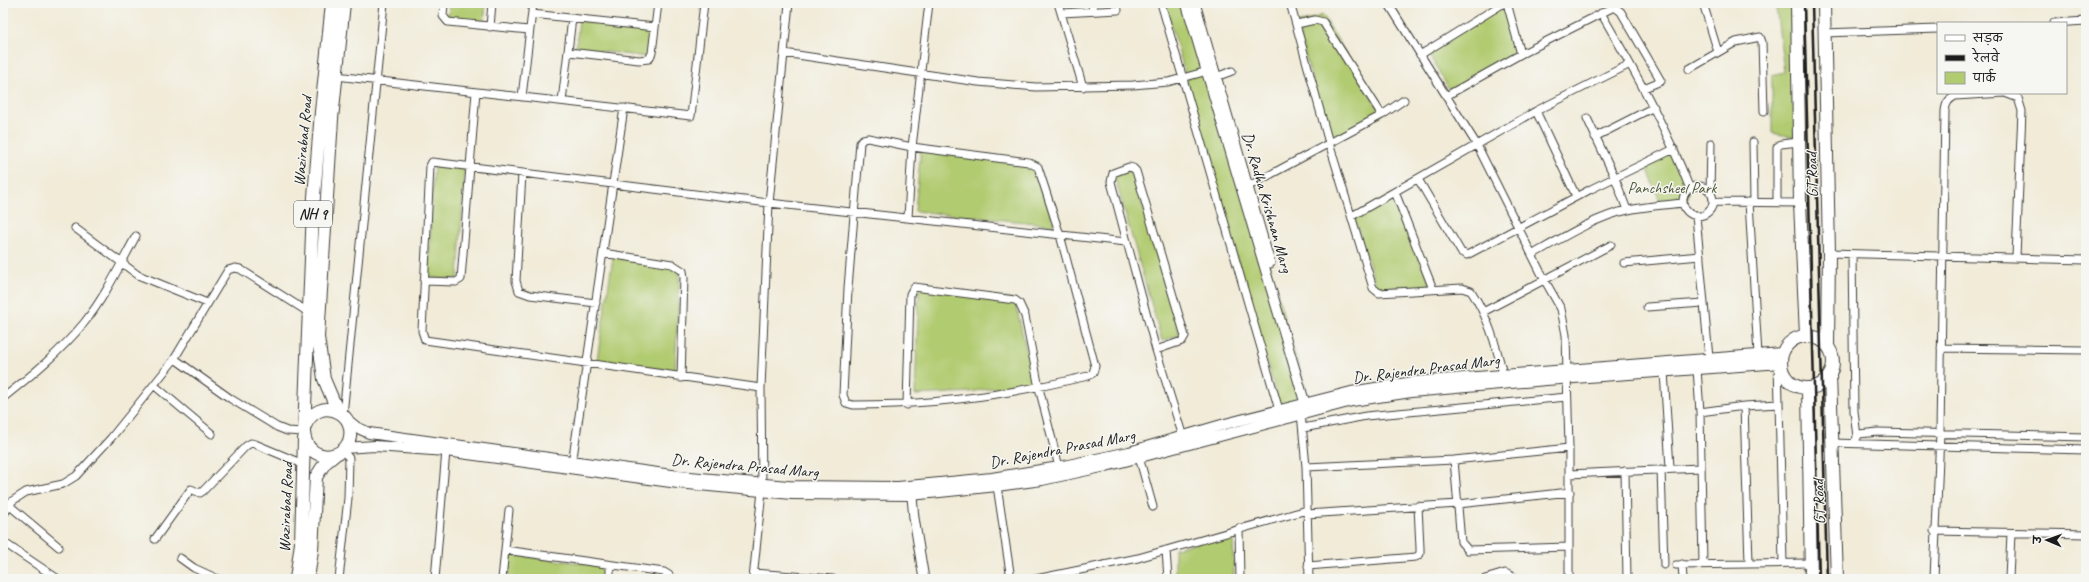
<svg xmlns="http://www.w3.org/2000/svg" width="2089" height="582" font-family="Caveat,'Playpen Sans Deva',sans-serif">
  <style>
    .green { fill: #b1cb70; stroke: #667446 }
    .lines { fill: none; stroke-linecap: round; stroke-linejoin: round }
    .minor-casing { stroke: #3c3b38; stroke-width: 9 }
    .tertiary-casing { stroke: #3c3b38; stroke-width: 11 }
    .secondary-casing { stroke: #3c3b38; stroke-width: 12 }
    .trunk-casing { stroke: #3c3b38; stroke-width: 14 }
    .minor { stroke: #fff; stroke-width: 7 }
    .tertiary { stroke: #fff; stroke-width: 9 }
    .secondary { stroke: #fff; stroke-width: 10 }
    .trunk { stroke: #fff; stroke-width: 12 }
    .rail { stroke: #1c1c1c; stroke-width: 2.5 }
    .labels { text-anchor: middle; stroke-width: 3; stroke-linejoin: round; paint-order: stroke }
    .shield { fill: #f6f6f2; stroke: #5d5d5c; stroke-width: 1 }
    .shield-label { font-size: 15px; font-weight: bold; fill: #1c1c1c }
    .street-label { font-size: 16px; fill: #1c1c1c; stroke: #f6f6f2 }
    .park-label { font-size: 16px; fill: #505939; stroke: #f6f6f2 }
  </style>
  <rect width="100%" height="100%" fill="#f6f6f2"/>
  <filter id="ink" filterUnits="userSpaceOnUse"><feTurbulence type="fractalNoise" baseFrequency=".025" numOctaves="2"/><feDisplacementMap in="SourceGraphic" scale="8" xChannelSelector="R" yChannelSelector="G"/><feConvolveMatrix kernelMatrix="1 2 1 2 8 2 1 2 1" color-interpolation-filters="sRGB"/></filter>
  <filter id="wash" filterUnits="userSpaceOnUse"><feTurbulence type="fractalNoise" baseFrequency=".012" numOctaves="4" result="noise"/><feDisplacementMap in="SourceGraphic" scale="16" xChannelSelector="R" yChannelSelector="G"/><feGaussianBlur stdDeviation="0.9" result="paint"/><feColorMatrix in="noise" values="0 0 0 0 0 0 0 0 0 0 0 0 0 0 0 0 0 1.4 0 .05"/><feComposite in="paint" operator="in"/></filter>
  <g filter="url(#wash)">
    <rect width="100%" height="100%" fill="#f1ebd8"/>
    <path class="green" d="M449,3H486L484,22L448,18Z
      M1165,3H1191L1308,398L1279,405Z
      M1504,3L1518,53L1450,91L1426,49Z
      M1776,7L1796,9L1799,138L1772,133V75L1784,72Z
      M1323,15L1382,115L1329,143L1297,24Z
      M579,20L650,30L647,57L576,48Z
      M921,148L1036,162L1054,225L915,211Z
      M1674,150L1691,185L1686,203L1661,205L1646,164Z
      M434,160L465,165L458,279L428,278Z
      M1132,170L1180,335L1162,341L1114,175Z
      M1393,193L1431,286L1377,289L1354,216Z
      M613,257L680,266L675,371L597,360Z
      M919,286L1015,300L1033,381L970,392L915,395Z
      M1233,535L1234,579H1175V548Z
      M511,555L607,566L606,579H508Z"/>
  </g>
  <g filter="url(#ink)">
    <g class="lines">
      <g class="minor-casing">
        <path id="minor" d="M444,3L443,16L448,22L529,30
          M1058,3L1083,87
          M1091,3L1094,11
          M1161,3L1279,410
          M1290,3L1329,143L1373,288L1379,293L1462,288L1471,291C1488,316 1496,345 1503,374
          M1388,3L1477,145L1544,279L1561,309L1566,335L1569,448V579
          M1507,3L1521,54
          M1703,3L1718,52
          M1062,13L1118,10
          M1601,13C1634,70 1666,127 1690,189
          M532,14L655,27
          M2054,23L2086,21
          M1297,24L1315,20L1323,22L1382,115
          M490,27L492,3
          M1824,33L1938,29
          M569,52L639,60L649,59L652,53L658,3
          M784,53L978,82L1036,87L1133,85L1168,82L1211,70
          M1420,55L1504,3
          M1689,69L1736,42L1760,37L1762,42L1764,111
          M336,76L691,116L704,3
          M1216,77L1232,71
          M2005,93L2018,98L2022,111L2016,257
          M1446,96L1521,54L1612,8H1616L1621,12L1661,81L1644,88
          M522,97L533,3
          M562,101L572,18
          M1536,111L1576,196
          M1587,118L1615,178L1627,210
          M1595,137L1654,107
          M868,138L912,147L1028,162L1038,167L1060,235L1095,366L1093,373L1088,376C1010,395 933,405 853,405L846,403L843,395L848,288L860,143L863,139Z
          M1753,142L1754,202
          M522,173L516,281L519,291L530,295L596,303
          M1418,179L1461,252L1467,255L1591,189L1674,149
          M1683 201a15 15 0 1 1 30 0a15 15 0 1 1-30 0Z
          M1247,187L1382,115L1404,100
          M1395,192L1433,289
          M1710,193L1711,143
          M1713,202L1800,203
          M1749,202L1758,355
          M1777,202V147L1781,144L1799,142
          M1352,216L1536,111L1630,64
          M1696,216L1709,358
          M908,218L912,147L929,3
          M75,228L138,275L207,303
          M603,253L672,264L683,271L684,278L681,378
          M1829,253L2086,260
          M1852,254L1854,411L1857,437
          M1532,255C1560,239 1597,216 1628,210C1646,206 1665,205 1683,203
          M1624,263L1700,256
          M424,281L456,282L461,279L476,92
          M1647,307L1703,303
          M1483,312L1611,245
          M1941,348L2086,350
          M1156,350L1182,341L1185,336L1136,171L1133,168L1129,167L1113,173L1111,182L1156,350L1184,440
          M175,359L231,399L277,427L287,431L304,432
          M1778,363L1783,563
          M1697,369L1700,412L1703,564
          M1664,371L1670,468
          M155,386L212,434
          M761,388L425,340L422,331L430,166L432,162L769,203L1126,242
          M3,398C32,375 60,352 84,323C105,297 120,265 136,236
          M907,405L910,294L914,287L1015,300L1019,303L1025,316L1039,388L1060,471
          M1700,412L1744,406
          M1301,413L1306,467L1309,579
          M343,415L384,3
          M1303,428L1366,416L1567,397
          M1832,443L2086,450
          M1854,443L1859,434L1878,432L2086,437
          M1139,457L1153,507
          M1454,460L1461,542L1468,550L1569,547
          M572,464L624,108
          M1306,467L1454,460L1569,448
          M1661,469L1664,565
          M1625,471L1627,579
          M1569,474L1700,468
          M997,486L1011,579
          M10,506L59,547
          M3,507L26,492L63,484L76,476L111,438L173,361L228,270L235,268L240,269L308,312
          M1307,514L1458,504L1570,492
          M3,515L11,504
          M1239,528L1240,579
          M1934,531L2086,534
          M155,539L191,489L200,493L203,491L246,446L251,443L255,444L303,464
          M3,542L58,579
          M505,550L664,572L669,575L670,579
          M1166,550L1168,579
          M180,558L194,568L218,579
          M1749,563L1744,406L1779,404
          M1682,564L1683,579
          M1676,565L1811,563
          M1308,566L1416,557L1420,554V548L1418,506
          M754,573L833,579
          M339,579L348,498L349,458L342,450
          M435,579L446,451
          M502,579L509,510
          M610,579V566
          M753,579L762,491L761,388L769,203L789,3
          M1036,579L1138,558L1307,510
          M1485,579L1505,573L1518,579
          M1934,579L1940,433L1945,111C1946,103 1948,100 1955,96L2004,93
          M2009,579L2011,533"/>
      </g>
      <g class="tertiary-casing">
        <path id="tertiary" d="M1186,3L1307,410
          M1195,3L1270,263
          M911,487L914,518L924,579"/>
      </g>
      <g class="secondary-casing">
        <path id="secondary" d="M346,419L356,427L369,433L679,476L788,486L898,487L992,478L1059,467L1129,452L1225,424L1351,392L1413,382L1782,353
          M344,448L375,446L446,451L678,483L792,494L911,495L997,486L1042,480L1106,466L1352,401L1411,392L1546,380L1781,363"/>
      </g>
      <g class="trunk-casing">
        <path id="trunk" d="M1797,3L1800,203L1806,335
          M1824,3L1829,253L1828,346
          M1781 362a26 26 0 1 1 52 0a26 26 0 1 1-52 0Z
          M1830,375L1837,579
          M1808,388L1811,579
          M338,412L324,379L318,337L332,119L344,3
          M305,426C311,412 325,404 340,413C345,416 349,422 350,428C355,461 306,467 304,432L313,209L321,112L332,3
          M296,579L301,543L304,439
          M308,579L312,550L316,477L325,463L336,454"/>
      </g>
      <use href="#minor" class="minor"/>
      <use href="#tertiary" class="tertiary"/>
      <use href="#secondary" class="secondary"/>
      <use href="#trunk" class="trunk"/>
      <path class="rail" d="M1804,3L1819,579
        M1812,3L1827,579"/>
    </g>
  </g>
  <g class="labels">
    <rect class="shield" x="294" y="201" width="38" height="26" rx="3"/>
    <g class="shield-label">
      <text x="313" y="219">NH 9</text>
    </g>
    <g class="street-label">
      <text transform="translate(302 141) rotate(-85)" y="6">Wazirabad Road</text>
      <text transform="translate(1811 175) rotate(-91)" y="6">GT Road</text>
      <text transform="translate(1268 202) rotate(74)" y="6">Dr. Radha Krishnan Marg</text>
      <text transform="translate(1426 368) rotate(-7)" y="6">Dr. Rajendra Prasad Marg</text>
      <text transform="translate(1062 448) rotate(-11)" y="6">Dr. Rajendra Prasad Marg</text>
      <text transform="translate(745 465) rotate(5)" y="6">Dr. Rajendra Prasad Marg</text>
      <text transform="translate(1818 502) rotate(-92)" y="6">GT Road</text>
      <text transform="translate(285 507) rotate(-88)" y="6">Wazirabad Road</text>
    </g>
    <g class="park-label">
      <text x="1672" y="193">Panchsheel Park</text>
    </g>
  </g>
  <rect width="2089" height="582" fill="none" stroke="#f6f6f2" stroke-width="16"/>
  <rect x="1937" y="22" width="130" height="72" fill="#f6f6f2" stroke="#9f9f9c"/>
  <rect x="1945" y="35" width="20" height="6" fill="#ffffff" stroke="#9f9f9c"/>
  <text x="1973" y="42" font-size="12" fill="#1c1c1c">सड़क</text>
  <rect x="1945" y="55" width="20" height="6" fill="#1c1c1c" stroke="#9f9f9c"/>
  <text x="1973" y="62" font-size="12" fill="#1c1c1c">रेलवे</text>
  <rect x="1945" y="72" width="20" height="12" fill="#b1cb70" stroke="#9f9f9c"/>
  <text x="1973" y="82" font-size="12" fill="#1c1c1c">पार्क</text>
  <g transform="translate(2047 540) rotate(272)" stroke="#f6f6f2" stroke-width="3" paint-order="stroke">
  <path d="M0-3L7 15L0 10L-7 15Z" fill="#1c1c1c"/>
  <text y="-6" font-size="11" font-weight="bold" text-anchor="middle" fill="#1c1c1c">उ</text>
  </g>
</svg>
